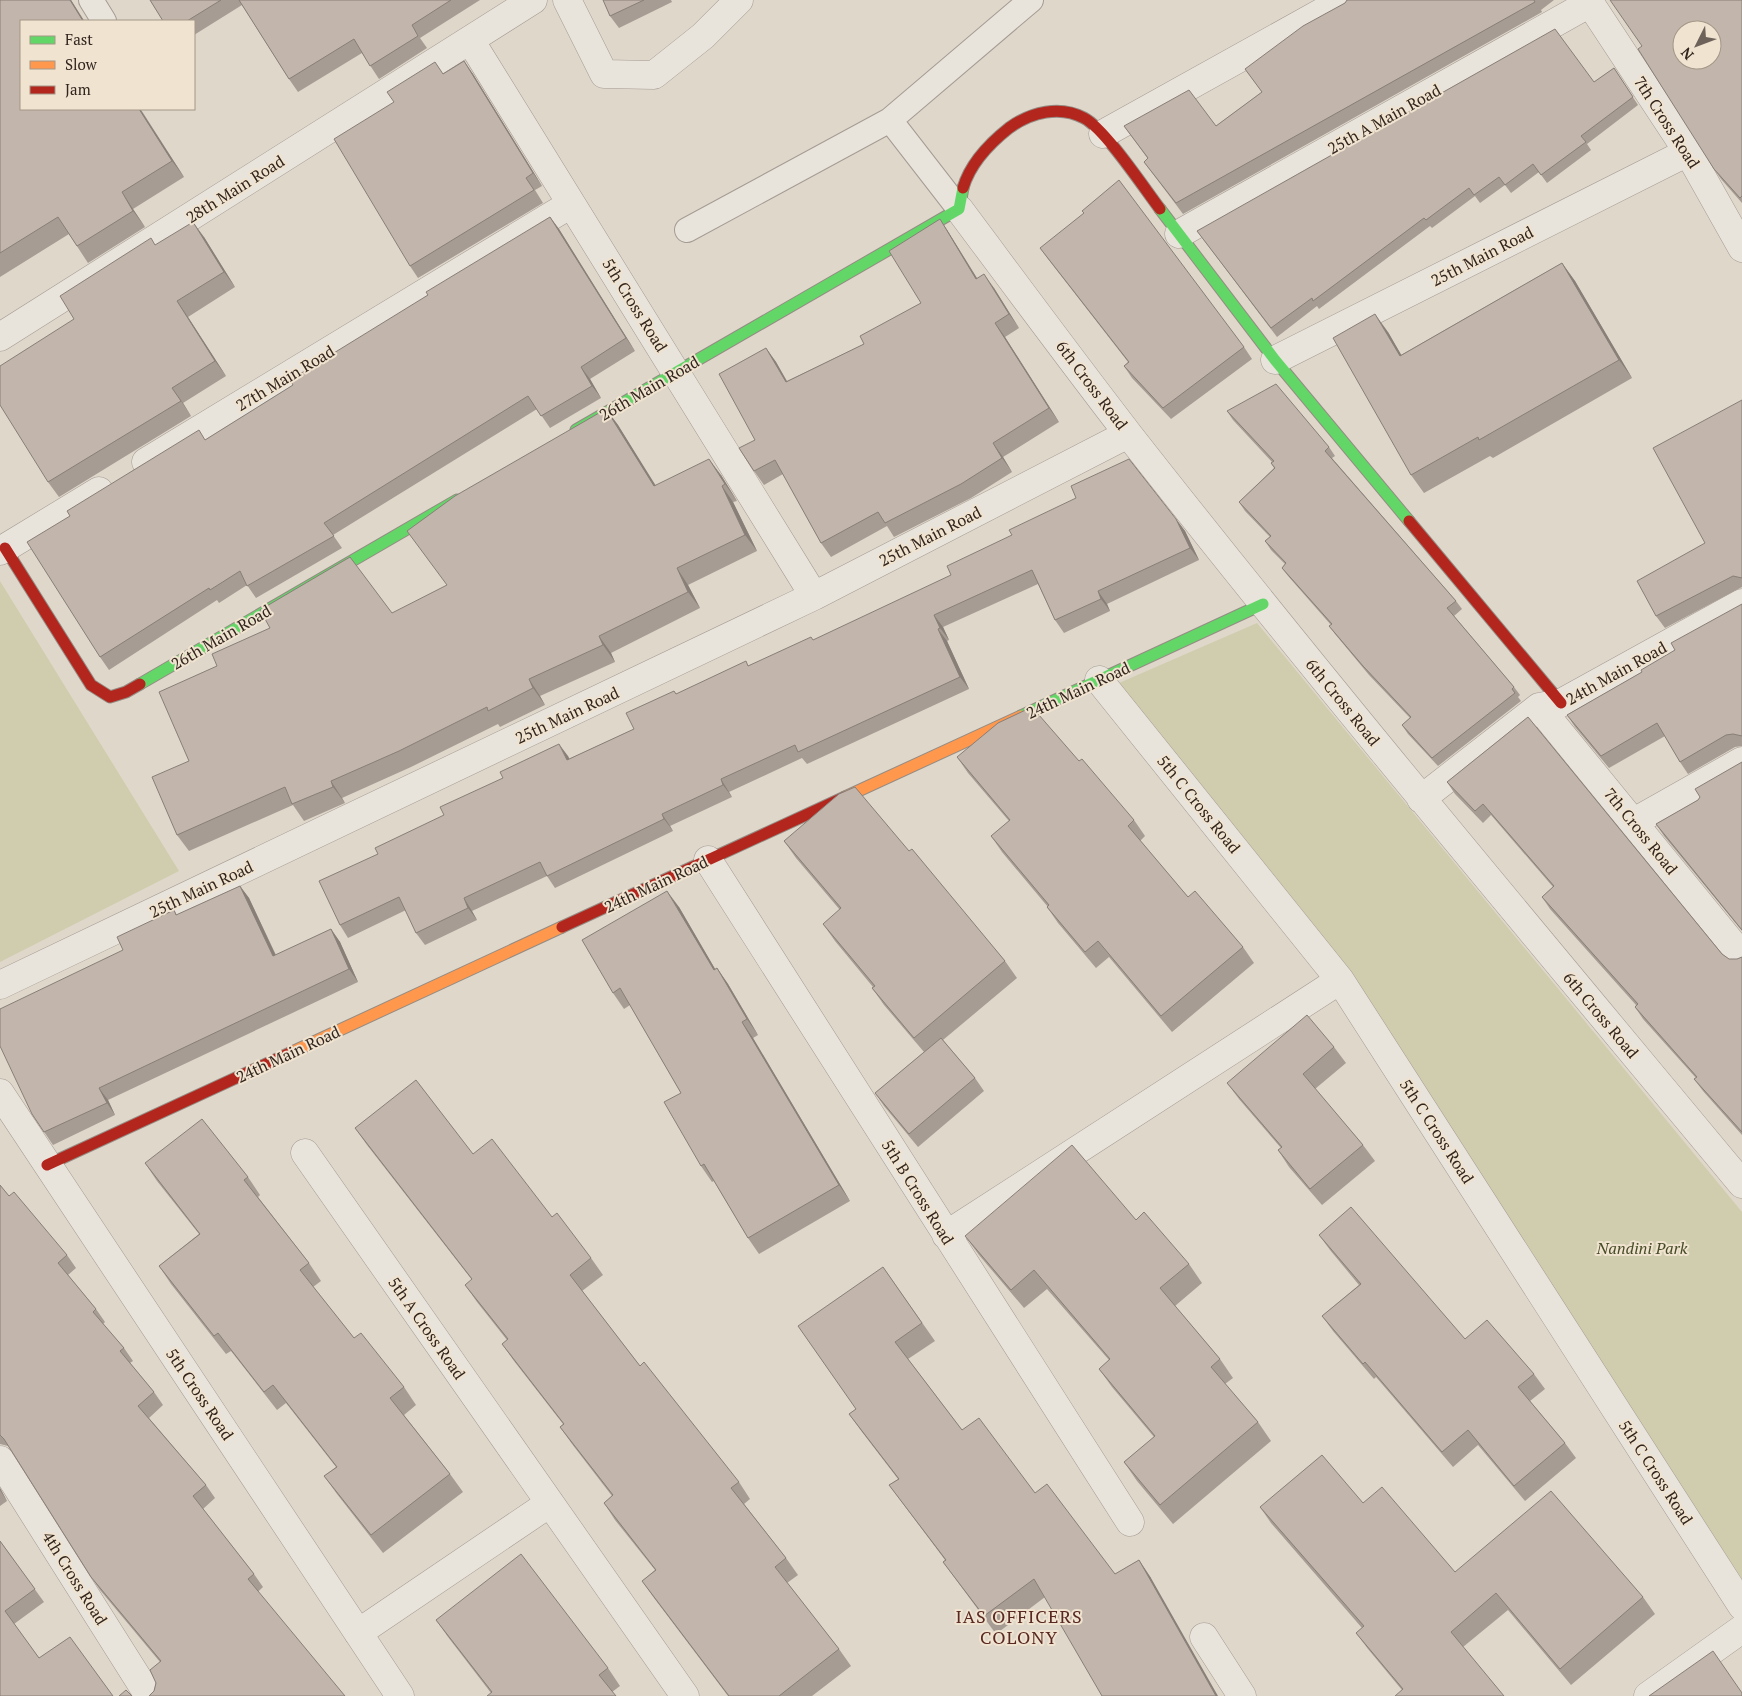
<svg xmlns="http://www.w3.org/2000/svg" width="1742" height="1696" font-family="'PT Serif',serif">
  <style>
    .green { fill: #d0cdae }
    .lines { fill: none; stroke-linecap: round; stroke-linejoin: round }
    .lane-casing { stroke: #a49c94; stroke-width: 26 }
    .street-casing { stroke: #a49c94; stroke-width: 29 }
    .fast-casing { stroke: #948c83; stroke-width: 13 }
    .slow-casing { stroke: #948c83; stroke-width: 13 }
    .jam-casing { stroke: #948c83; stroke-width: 13 }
    .lane { stroke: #e8e3db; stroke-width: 24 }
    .street { stroke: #e8e3db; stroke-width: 28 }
    .fast { stroke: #63d668; stroke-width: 11 }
    .slow { stroke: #ff974d; stroke-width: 11 }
    .jam { stroke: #b3261e; stroke-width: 11 }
    .wall { fill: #a79c93 }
    .shaded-wall { fill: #887f78 }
    .building { fill: #c2b5ab; stroke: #887f78; fill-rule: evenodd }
    .labels { text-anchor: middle; stroke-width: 4; stroke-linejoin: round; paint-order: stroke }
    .street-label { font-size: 16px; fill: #31251d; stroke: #f0e3d0 }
    .park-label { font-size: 16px; font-style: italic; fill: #454b26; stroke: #f0e3d0 }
    .neighbourhood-label { font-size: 18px; letter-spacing: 1px; fill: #582822; stroke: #f0e3d0 }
  </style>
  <rect width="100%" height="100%" fill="#dfd7ca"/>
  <path class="green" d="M0,581L179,871L0,962Z
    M1257,623L1742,1212V1591L1347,971L1119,683Z"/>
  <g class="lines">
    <g class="lane-casing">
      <path id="lane" d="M91,0L104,21
        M890,120L1031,0
        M687,230L890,120L959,209"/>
    </g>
    <g class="street-casing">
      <path id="street" d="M567,0L604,74L654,75L703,36L739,0
        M1588,0L1688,152L1742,248
        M470,40L814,596
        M1103,134L1344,0
        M959,209C1015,284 1071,360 1129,435C1328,689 1536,936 1742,1184
        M1179,234L1590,3
        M0,337L533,0
        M1275,360L1688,152
        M146,462L571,204
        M0,551L99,491
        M1099,680L1340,980L1742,1606
        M1539,707L1742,956
        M1421,799L1539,707L1561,703L1742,603
        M1634,822L1742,761
        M708,860L1130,1522
        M0,985L814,596L1128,434
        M0,1093L400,1696
        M305,1153L685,1696
        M946,1235L1340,980
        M0,1460L149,1696
        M358,1633L550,1503
        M1204,1637L1242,1696
        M1648,1696L1742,1629"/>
    </g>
    <g class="fast-casing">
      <path id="fast" d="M1160,209L1275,360L1409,521
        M576,430L959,209L963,188
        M140,684L457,500
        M1021,716L1263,604"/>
    </g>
    <g class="slow-casing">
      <path id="slow" d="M845,797L1021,716
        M290,1053L562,927"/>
    </g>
    <g class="jam-casing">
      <path id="jam" d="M963,188C970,164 990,143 1009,128C1031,112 1060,105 1084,118C1105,129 1144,188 1160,209
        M1409,521L1561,703
        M5,548L91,685L110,697L126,692L140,684
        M562,927L845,797
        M47,1165L290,1053"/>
    </g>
    <use href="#lane" class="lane"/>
    <use href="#street" class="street"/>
    <use href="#fast" class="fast"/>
    <use href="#slow" class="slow"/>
    <use href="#jam" class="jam"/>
  </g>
  <path class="wall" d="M0,0H71L184,177L133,209L145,227L88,263L69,234L0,277Z
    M150,0H480L420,38L427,48L379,79L362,53L298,92L289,79L242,5L194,35V21H163Z
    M603,0H671L672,2L619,28L610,16Z
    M1347,0H1554L1541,10L1542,12L1183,214L1144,162L1148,159L1124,126H1216L1262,92L1245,69L1345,3Z
    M1742,0V203L1721,179L1714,169L1642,46Z
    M464,61L473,74L542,186L535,190L543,203L418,278L410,266L443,74Z
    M1614,68L1638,105L1587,144L1591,150L1547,183L1539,172L1511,193L1505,185L1480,203L1475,196L1432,228L1430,226L1319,309L1317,306L1277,337L1197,231L1594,82Z
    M550,217L559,229L635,351L590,379L601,398L550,428L537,409L333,535L342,548L256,598L247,585L219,603L217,600L109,670L100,657L205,440L293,385L428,295Z
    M940,219L949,233L977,278L994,288L1019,328L1005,337L1059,422L1003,457L1012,472L971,498L894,537L887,526L831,557L821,543L783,474L764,485L754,471L755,440L766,348L776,362L787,381L864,344L921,303Z
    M204,237L235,287L188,317L226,376L183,403L191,416L59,497L48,482L74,319L155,245Z
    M1040,248L1244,347L1252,359L1171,419L1132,378L1124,366L1128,362L1048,259Z
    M1562,263L1575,281L1632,378L1493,458L1490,456L1424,493L1411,475L1388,332L1401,355Z
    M1742,400V587L1665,628L1656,616L1705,543Z
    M606,409L618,425L655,486L721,475L737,501L733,502L757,551L688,585L700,608L611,653L615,662L540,696L545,705L500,727L498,724L411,767L342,798L345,803L304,821L293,805L189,851L177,835L189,761L447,586Z
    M1227,411L1329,447L1335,456L1332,458L1456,601L1462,609L1454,616L1514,687L1520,695L1518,697L1521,701L1438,766L1408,734L1402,725L1410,718L1369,675L1335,634L1329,626L1331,625L1288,576L1282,568L1285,564L1271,550L1265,541L1270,537L1245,511L1239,502L1274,468L1271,463L1272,462L1233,420Z
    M1176,519L1185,531L1199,560L1107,604L1110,611L1064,633L1055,620L1038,584L943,627L949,640L947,641L969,689L807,764L802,758L729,792L732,797L670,826L673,831L555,888L547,876L472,911L477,920L425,945L416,933L406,910L348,938L340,925L378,854L568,756L569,759L634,729L674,691L676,694L814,640Z
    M1742,604V746L1735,747L1688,774L1680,762L1665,736L1609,768L1575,727L1567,715L1642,672L1675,650Z
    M1528,717L1722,954L1729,959H1737L1742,957V1135L1703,1091L1694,1079L1696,1078L1643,1019L1635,1007L1636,1005L1550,909L1542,897L1553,887L1491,815L1483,823L1455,794L1447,782Z
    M957,757L1079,761L1134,820L1145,836L1140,841L1188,897L1243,947L1254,963L1172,1032L1109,957L1096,968L1058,923L1047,907H1048L1002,852L991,836L1009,821L968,773Z
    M1742,762V931L1664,836L1656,824L1698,800Z
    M784,841L909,851L1005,961L1017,978L943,1040L975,1078L984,1091L918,1147L884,1106L875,1093L924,1052L884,1005L872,988L873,987L835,941L823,924L840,910L796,858Z
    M240,886L249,898L276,955L331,929L340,942L358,982L108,1100L115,1115L53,1145L32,1114L123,950L174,910L177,915Z
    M679,907L715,969L717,968L728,984L758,1035L753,1038L850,1201L759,1254L748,1238L714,1181L712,1182L701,1166L681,1093L630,1005L624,1009L613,993Z
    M1334,1047L1346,1063L1315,1089L1363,1145L1375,1161L1322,1205L1289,1167L1278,1150L1281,1148L1239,1099L1227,1083Z
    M355,1128L473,1154L552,1217L591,1258L603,1275L582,1291L640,1366L739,1482L750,1499L744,1504L786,1558L798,1575L787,1583L839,1649L851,1666L812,1696H728L654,1598L642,1581L655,1570L615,1520L604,1503L612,1496L572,1444L560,1427L563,1424L514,1361L502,1344L507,1340L477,1302L465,1285L472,1280L367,1145Z
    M145,1163L248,1177L260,1195L258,1197L309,1263L321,1281L313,1287L354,1338L404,1387L416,1405L404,1415L450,1474L463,1492L383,1553L337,1494L324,1476L336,1467L286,1403L277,1410L231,1351L226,1354L171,1284L159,1266L199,1234L157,1181Z
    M0,1185L9,1196L67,1255L76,1268L68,1275L96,1309L105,1322L103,1324L124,1348L133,1361L130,1363L154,1392L163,1405L149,1418L206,1485L215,1498L203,1509L254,1574L263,1587L154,1691L160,1662L100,1590L91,1577L11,1450L8,1446L0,1444Z
    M1136,1220L1189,1264L1202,1283L1175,1306L1220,1359L1233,1378L1225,1384L1258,1422L1271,1441L1173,1524L1137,1481L1124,1462L1154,1437L1112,1387L1099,1369L1109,1360L1047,1289L1024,1308L979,1255L965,1236Z
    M1319,1235L1465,1339L1534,1374L1545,1389L1530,1401L1565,1443L1576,1458L1525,1501L1478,1445L1453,1467L1376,1377L1374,1379L1333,1331L1322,1316L1359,1285L1330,1250Z
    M883,1267L935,1341L908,1359L962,1430L1035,1493L1115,1574L1139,1560L1151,1578L1045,1597L996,1634L943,1562L945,1560L889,1485L898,1479L862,1432L849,1414L856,1409Z
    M0,1488L7,1501L0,1506Z
    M1363,1503L1455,1572L1643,1597L1655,1614L1571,1685L1508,1610L1463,1647L1402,1690L1368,1649L1356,1633L1362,1628L1271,1523L1260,1507Z
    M0,1541L44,1602L14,1624L39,1658L0,1696Z
    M436,1620L608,1668L620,1686L612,1692L491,1693L448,1637Z"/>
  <path class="shaded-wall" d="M70,0H71L84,21H83Z
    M464,61L473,74L542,186L533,173Z
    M139,109H140L184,177L172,161Z
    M122,192L133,209L145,227L133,211Z
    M550,217L559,229L635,351L626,338Z
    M940,219L949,233L986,293L976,279Z
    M193,222L204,237L235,287L224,272Z
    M1562,263L1575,281L1632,378L1619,360Z
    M984,274L994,288L1019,328L1009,314Z
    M177,301L188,317L226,376L215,361Z
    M1375,314L1388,332L1413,375L1400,356Z
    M995,323L1005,337L1059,422L1049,408Z
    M766,348L776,362L795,396L786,382Z
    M581,367L590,379L601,398L592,386Z
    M172,388L183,403L191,416L181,401Z
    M606,409L618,425L666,502L654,486Z
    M993,443L1003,457L1012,472L1002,458Z
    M709,459L721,475L737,501L725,484Z
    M722,486L733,502L757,551L745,535Z
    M1176,519L1185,531L1199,560L1190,548Z
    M677,568L688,585L700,608L688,592Z
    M1098,591L1107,604L1110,611L1101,599Z
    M934,615L943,627L949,640L940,628Z
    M938,629L947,641L969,689L960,677Z
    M599,636L611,653L615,662L603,645Z
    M529,679L540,696L545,705L533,688Z
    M559,744L568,756L575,772L567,760Z
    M721,779L729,792L732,797L723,785Z
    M331,781L342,798L345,803L333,787Z
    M662,814L670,826L673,831L664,819Z
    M240,886L249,898L282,969L273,956Z
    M667,891L679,907L725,986L714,970Z
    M464,898L472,911L477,920L468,908Z
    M331,929L340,942L358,982L349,969Z
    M717,968L728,984L758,1035L747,1019Z
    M742,1022L753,1038L850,1201L839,1185Z
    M99,1088L108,1100L115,1115L107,1103Z
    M0,1488L7,1501L0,1490Z
    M1139,1560L1151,1578L1218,1696H1216Z"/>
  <path class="building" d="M0,0H70L83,21H21V109H139L172,161L122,192L133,211L77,246L58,217L0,253Z
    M150,0H221L187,21H163Z
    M239,0H451L412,25L418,36L370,66L354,39L289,79Z
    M603,0H644L610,16Z
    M1347,0H1534L1535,2L1176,203L1144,162L1148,158L1124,126L1189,90L1216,126L1262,92L1245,69L1303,26L1345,3Z
    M1610,0H1742V196L1740,198L1714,169L1638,49L1642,46ZM1682,30H1712V60H1682Z
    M1555,29L1594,82L1614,68L1633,97L1581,136L1586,142L1541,175L1533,164L1505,185L1499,177L1474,195L1469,188L1426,220L1424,218L1313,301L1312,298L1271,328L1197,231Z
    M464,61L533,173L526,178L534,190L410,266L334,139L394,102L387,92L435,62L443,74Z
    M1119,180L1244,347L1163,408L1124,366L1129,362L1040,248L1084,213L1082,211Z
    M550,217L626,338L581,367L592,386L541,416L528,396L324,523L334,536L247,586L240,571L210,590L209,588L100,657L27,542L70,516L67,511L199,430L205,440L293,385L290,380L428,295L426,292Z
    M940,219L976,279L984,274L1009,314L995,323L1049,408L993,443L1002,458L961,484L885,523L878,512L821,543L775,460L754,471L739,448L755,440L719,374L766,348L786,382L864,344L860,336L921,303L889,251Z
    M193,222L224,272L177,301L215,361L172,388L181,401L48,482L0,405V366L74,319L60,296L151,238L155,245Z
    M1562,263L1619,360L1479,440L1478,437L1411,475L1333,338L1375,314L1400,356Z
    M1276,384L1329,447L1325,451L1456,601L1447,608L1514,687L1512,689L1515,693L1432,758L1402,725L1411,717L1363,666L1329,626L1332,624L1282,568L1286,563L1265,541L1271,536L1239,502L1275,468L1271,463L1274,461L1227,411Z
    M1742,400V578L1733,576L1656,616L1637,581L1705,543L1653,448Z
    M606,409L654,486L709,459L725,484L722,486L745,535L677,568L688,592L599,636L603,645L529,679L533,688L488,711L487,707L399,751L331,781L333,787L292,804L285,787L177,835L152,777L189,761L159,692L217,666L212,654L270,628L260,610L350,557L392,613L447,585L407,531L455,496Z
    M1129,459L1176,519L1190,548L1098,591L1101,599L1055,620L1032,570L934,615L940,628L938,629L960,677L798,752L795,745L721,779L723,785L662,814L664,819L547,876L540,862L464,898L468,908L416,933L399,897L340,925L319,881L378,854L375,848L444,815L440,807L503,778L500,772L559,744L567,760L634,729L626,713L674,691L676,694L746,661L748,666L811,637L813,640L951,575L947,566L1012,535L1009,530L1076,498L1071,486Z
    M1742,604V736L1733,734L1726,735L1680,762L1657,723L1601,756L1567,715L1642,672L1641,670L1675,650L1671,643Z
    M1032,707L1079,761L1082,759L1134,820L1128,826L1188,897L1195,891L1243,947L1161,1016L1098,941L1085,952L1047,907L1049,905L991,836L1010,820L957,757L998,723Z
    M1528,717L1722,954L1729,959H1737L1742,957V1132L1694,1079L1697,1077L1635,1007L1638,1004L1542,897L1554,886L1483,804L1475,811L1447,782Z
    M1742,762V930L1656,824L1698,800L1700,797L1695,789Z
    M855,787L909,851L912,849L1005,961L914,1038L872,988L875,986L823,924L841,908L784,841L839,794Z
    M240,886L273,956L331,929L349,969L99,1088L107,1103L44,1132L32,1114L0,1046V1009L123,950L117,937L174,910L176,915Z
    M667,891L714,970L717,968L747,1019L742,1022L839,1185L748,1238L704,1164L701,1166L664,1102L681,1093L620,988L613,993L582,940Z
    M1307,1015L1334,1047L1303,1074L1363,1145L1310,1189L1278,1150L1282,1147L1227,1083Z
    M941,1038L975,1078L909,1134L875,1093Z
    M416,1080L473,1154L492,1139L552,1217L557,1213L591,1258L570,1275L640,1366L644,1362L739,1482L731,1488L786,1558L775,1567L839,1649L779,1696H729L642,1581L656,1570L604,1503L613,1495L560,1427L564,1424L502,1344L508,1339L465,1285L472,1279L355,1128Z
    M202,1119L248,1177L244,1180L309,1263L300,1270L354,1338L361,1333L404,1387L390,1398L450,1474L371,1535L324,1476L337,1467L273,1385L264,1392L218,1333L214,1336L159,1266L200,1234L145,1163Z
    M1072,1145L1136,1220L1144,1212L1189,1264L1160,1288L1220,1359L1211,1367L1258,1422L1160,1505L1124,1462L1155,1436L1099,1369L1110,1359L1034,1270L1011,1290L965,1236Z
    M0,1185L9,1196L14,1192L67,1255L58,1263L96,1309L93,1312L124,1348L120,1351L154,1392L138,1406L206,1485L193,1496L254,1574L248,1579L345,1696H149L154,1691L156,1683L150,1670L161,1661L91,1577L4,1439L0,1435Z
    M1351,1207L1465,1339L1487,1320L1534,1374L1518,1387L1565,1443L1514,1486L1468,1430L1442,1452L1365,1362L1363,1364L1322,1316L1361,1284L1319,1235Z
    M883,1267L922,1323L895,1342L962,1430L979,1418L1035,1493L1047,1484L1115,1574L1139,1560L1216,1696H1102L1034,1579L984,1616L943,1562L946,1560L889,1485L899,1479L849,1414L856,1409L798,1326Z
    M1322,1455L1363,1503L1382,1487L1455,1572L1551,1491L1643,1597L1560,1669L1496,1593L1451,1632L1504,1696H1395L1403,1689L1356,1633L1364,1626L1260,1507Z
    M0,1541L35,1589L5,1611L39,1658L70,1637L113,1696H0Z
    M521,1554L608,1668L599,1675L616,1696H487L492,1692L436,1620Z
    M1713,1651L1742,1693V1696H1649Z
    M126,1690L132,1696H119Z"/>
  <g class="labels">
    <g class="street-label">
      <text transform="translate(1384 119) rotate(-29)" y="6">25th A Main Road</text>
      <text transform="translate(1667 122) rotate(57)" y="6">7th Cross Road</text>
      <text transform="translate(235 189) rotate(-32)" y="6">28th Main Road</text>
      <text transform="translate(1482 256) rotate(-27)" y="6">25th Main Road</text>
      <text transform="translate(635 305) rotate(58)" y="6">5th Cross Road</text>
      <text transform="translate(285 378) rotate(-31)" y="6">27th Main Road</text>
      <text transform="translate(1092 385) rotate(53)" y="6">6th Cross Road</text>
      <text transform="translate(649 388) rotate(-30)" y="6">26th Main Road</text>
      <text transform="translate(930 536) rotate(-27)" y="6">25th Main Road</text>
      <text transform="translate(221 637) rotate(-30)" y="6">26th Main Road</text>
      <text transform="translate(1616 673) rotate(-29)" y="6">24th Main Road</text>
      <text transform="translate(1078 690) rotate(-25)" y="6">24th Main Road</text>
      <text transform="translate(1343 702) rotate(51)" y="6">6th Cross Road</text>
      <text transform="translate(567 715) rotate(-25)" y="6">25th Main Road</text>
      <text transform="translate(1199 804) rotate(51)" y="6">5th C Cross Road</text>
      <text transform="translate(1641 831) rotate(51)" y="6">7th Cross Road</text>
      <text transform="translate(656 884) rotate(-25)" y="6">24th Main Road</text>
      <text transform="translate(201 889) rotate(-25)" y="6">25th Main Road</text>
      <text transform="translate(1601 1015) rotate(50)" y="6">6th Cross Road</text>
      <text transform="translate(288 1054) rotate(-25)" y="6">24th Main Road</text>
      <text transform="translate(1437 1131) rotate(57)" y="6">5th C Cross Road</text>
      <text transform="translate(918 1192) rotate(58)" y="6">5th B Cross Road</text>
      <text transform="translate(427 1328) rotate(55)" y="6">5th A Cross Road</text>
      <text transform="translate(200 1394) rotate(56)" y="6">5th Cross Road</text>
      <text transform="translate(1656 1472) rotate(57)" y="6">5th C Cross Road</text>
      <text transform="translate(75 1578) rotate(58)" y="6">4th Cross Road</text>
    </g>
    <g class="park-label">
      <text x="1642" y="1254">Nandini Park</text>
    </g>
    <g class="neighbourhood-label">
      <text x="1019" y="1623">IAS OFFICERS<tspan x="1019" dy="21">COLONY</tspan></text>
    </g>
  </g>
  <rect x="20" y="20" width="175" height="90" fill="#f0e3d0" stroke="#a49788"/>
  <rect x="30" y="36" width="25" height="8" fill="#63d668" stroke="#a49788"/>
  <text x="65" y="45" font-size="15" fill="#31251d">Fast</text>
  <rect x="30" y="61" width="25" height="8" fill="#ff974d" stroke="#a49788"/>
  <text x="65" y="70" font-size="15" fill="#31251d">Slow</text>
  <rect x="30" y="86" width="25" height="8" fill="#b3261e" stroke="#a49788"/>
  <text x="65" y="95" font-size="15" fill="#31251d">Jam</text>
  <g transform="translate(1697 45) rotate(228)"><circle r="24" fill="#f0e3d0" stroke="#a49788"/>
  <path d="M0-4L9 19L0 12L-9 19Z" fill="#6e635a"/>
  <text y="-8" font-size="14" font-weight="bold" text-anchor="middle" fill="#31251d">N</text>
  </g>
</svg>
